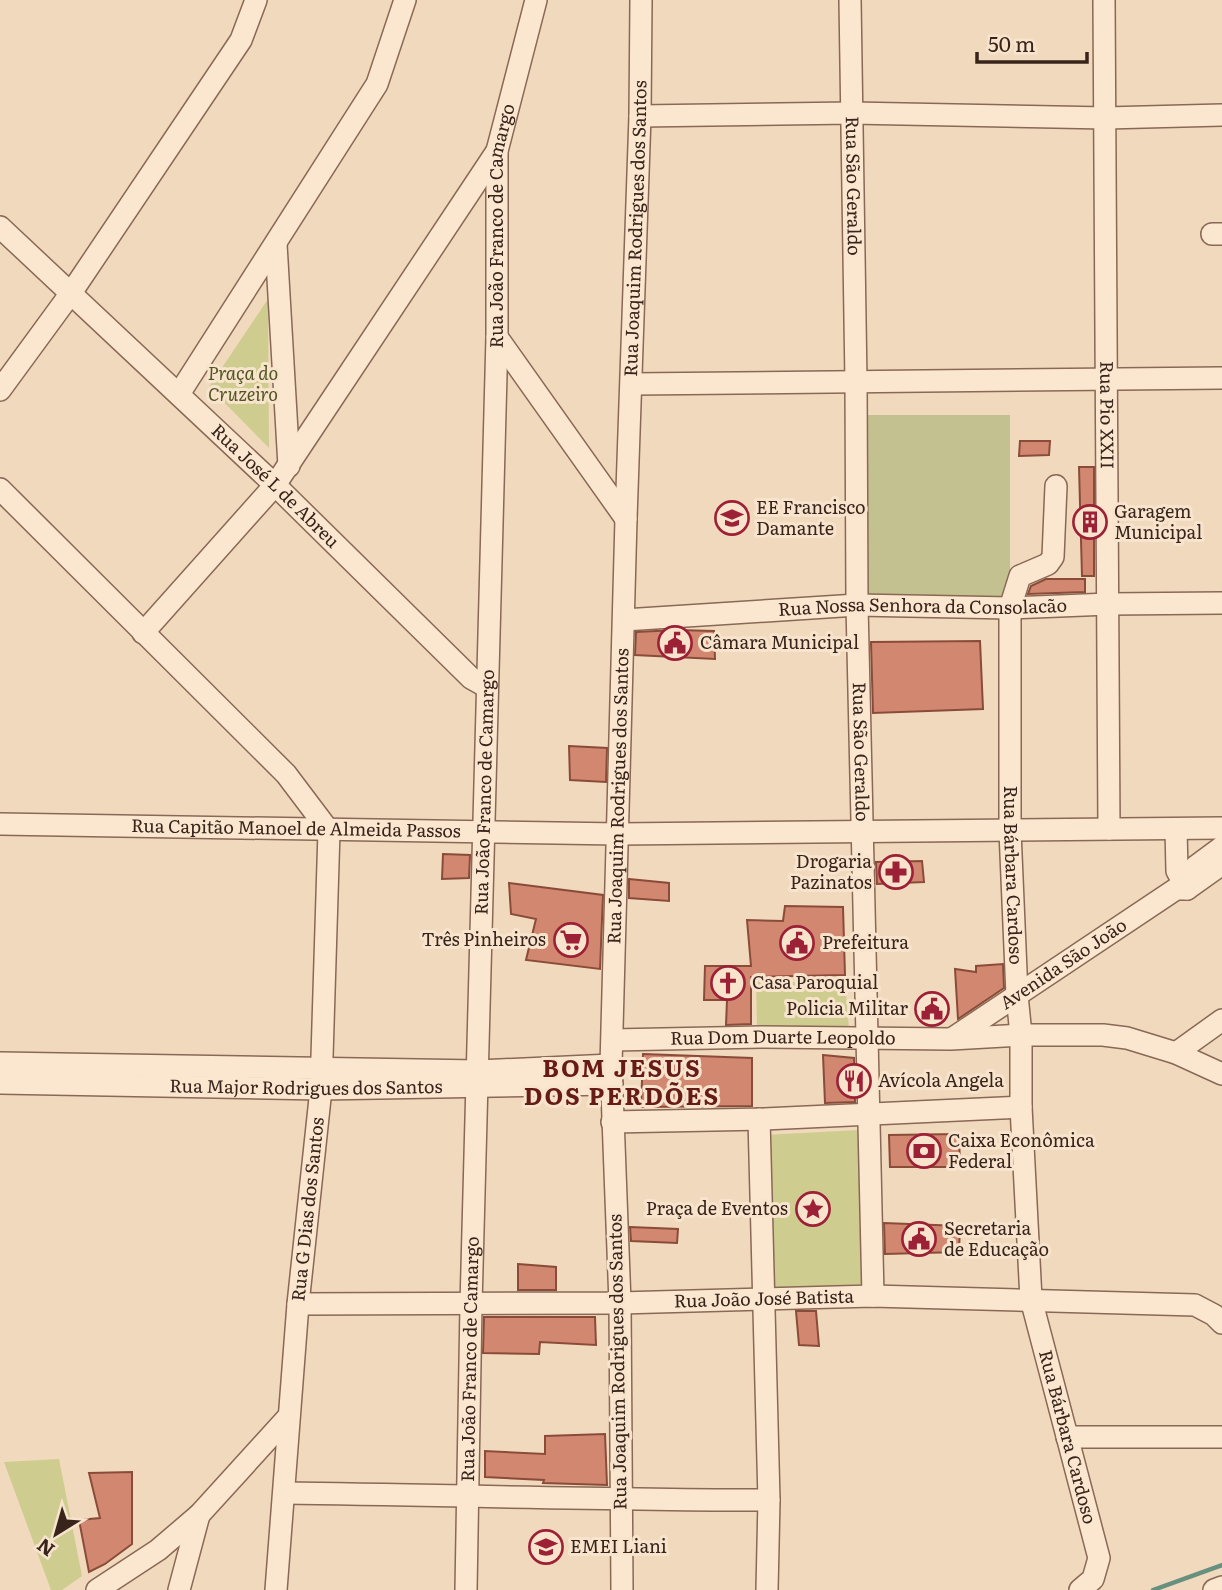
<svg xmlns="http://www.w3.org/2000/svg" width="1222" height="1590" font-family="Literata,serif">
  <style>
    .green { fill: #cfcc90 }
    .cemetery { fill: #c3c190 }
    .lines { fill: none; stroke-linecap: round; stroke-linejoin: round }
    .stream { stroke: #68907f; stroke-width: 4.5 }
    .building { fill: #d28870; stroke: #8a4c39; stroke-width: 2 }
    .minor-casing { stroke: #896855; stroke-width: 24 }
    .minor { stroke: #fbe7d0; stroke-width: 21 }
    .labels { text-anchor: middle; stroke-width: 6; stroke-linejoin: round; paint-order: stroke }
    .street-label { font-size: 18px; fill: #38241b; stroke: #f8e4cd }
    .park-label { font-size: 18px; font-style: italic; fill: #515520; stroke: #f8e4cd }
    .poi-label { font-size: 18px; fill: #38241b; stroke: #f8e4cd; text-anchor: start }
    .district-label { font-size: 24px; font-weight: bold; letter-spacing: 2px; fill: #671b17; stroke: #f8e4cd }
  </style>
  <rect width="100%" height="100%" fill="#f1d9bd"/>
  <path class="green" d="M268,299L269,448L209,387Z
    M756,982H845L849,1029L757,1026Z
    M859,1130L865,1284L763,1289V1135Z
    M59,1459L82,1576L62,1590H51L4,1462Z"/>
  <path class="cemetery" d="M864,415H1010V599L862,601Z"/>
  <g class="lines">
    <path class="stream" d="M1153,1590L1222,1565"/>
  </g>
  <path class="building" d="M1020,441H1050L1049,455L1019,456Z
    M1079,467H1094V576H1082Z
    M1046,579H1085V592L1028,594L1031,586Z
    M677,630L714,631L715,659L635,655L636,632Z
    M980,641L983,709L873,713L871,642Z
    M569,746L607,748L606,782L570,780Z
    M443,854L470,855L469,878L442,879Z
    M922,861L924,882L877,884L876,862Z
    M629,879L669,883V901L629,898Z
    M509,883L603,895L600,969L526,960L536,919L511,914Z
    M785,906L843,907L845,975L751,977V1024L726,1025L727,1000H704L705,966H751L747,920L783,921Z
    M1003,964L1004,988L958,1019L955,969L976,972V966Z
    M643,1054L752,1058V1106L641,1107Z
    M823,1055L854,1058L855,1102L825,1103Z
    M959,1134L960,1167H890L889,1135Z
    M884,1223L960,1226L959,1252L885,1254Z
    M630,1227L678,1229L677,1243L631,1241Z
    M518,1264L556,1267V1290H518Z
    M796,1311H816L819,1346L799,1345Z
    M484,1317H595L596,1345L540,1342L539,1354L483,1353Z
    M605,1434L607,1485L543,1483L544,1480L485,1477V1451L545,1454V1436Z
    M132,1472V1544L105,1564L89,1572L79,1520L100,1518L89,1473Z"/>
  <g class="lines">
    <g class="minor-casing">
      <g id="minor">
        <path id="s1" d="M850,0L856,382L857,605L873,1296"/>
        <path id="s2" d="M1104,0L1109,829"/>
        <path d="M640,116L852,113L1106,118L1222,115"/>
        <path id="s3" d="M0,227L275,485L471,678L487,687"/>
        <path d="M1212,234H1222"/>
        <path d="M276,244L289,466"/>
        <path d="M497,337L626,519"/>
        <path d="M632,384L1222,378"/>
        <path d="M0,390L71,293L241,40L256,0"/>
        <path d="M179,394L377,84L405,0"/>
        <path id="s4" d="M1056,486L1053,557L1048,564L1020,576L1010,608V831L1017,995L1021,1035V1107L1031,1299L1099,1558L1093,1579L1080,1590"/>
        <path d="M0,489L286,774L329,831"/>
        <path id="s5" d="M624,620L857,605L1010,608L1109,604L1222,603"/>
        <path d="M143,633L275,485L497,151"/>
        <path id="s6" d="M0,824L619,834L1222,828"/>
        <path d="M1176,829L1177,871L1187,889"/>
        <path d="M1195,867L1222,847"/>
        <path id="s7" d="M953,1038L1176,889H1187L1222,864"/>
        <path id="s8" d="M613,1040L762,1037L951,1039L1021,1035H1103L1127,1038L1176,1053L1222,1074"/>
        <path d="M1176,1053L1222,1020"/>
        <path d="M0,1063L478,1071L611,1065"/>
        <path id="s9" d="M0,1083L321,1089L612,1084"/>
        <path d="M759,1119L769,1500L767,1590"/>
        <path d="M612,1122L764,1119L1021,1107"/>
        <path id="s10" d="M298,1304L620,1303L873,1296L1195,1305L1214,1315L1222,1323"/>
        <path d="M1067,1437H1222"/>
        <path d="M285,1493C446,1495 607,1500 769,1500"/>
        <path d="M97,1590L158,1550L199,1515L289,1416"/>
        <path d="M179,1590L199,1515"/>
        <path id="s11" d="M276,1590L298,1304L321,1089L329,831"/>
        <path id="s12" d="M466,1590L471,1305L497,337V151L536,0"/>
        <path id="s13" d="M622,1590L620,1303L611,1065L626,519L640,116L641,0"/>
        <path d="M1214,1590L1222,1587"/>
      </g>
    </g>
    <use href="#minor" class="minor"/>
  </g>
  <defs>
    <g id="school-ring" transform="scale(1.75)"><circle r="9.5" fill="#f8e4cd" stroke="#9d2136" stroke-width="1.5"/><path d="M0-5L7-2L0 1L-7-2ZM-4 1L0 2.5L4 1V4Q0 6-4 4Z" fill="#9d2136"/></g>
    <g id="building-ring" transform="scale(1.75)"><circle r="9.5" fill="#f8e4cd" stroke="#9d2136" stroke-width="1.5"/><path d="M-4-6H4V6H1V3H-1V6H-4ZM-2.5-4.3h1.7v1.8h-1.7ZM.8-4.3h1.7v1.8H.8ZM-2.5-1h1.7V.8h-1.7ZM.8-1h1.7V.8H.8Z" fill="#9d2136"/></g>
    <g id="civic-ring" transform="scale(1.75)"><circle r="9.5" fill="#f8e4cd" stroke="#9d2136" stroke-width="1.5"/><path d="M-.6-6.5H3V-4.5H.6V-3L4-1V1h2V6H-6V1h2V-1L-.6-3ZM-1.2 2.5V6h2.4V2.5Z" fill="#9d2136"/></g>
    <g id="pharmacy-ring" transform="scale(1.75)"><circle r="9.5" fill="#f8e4cd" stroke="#9d2136" stroke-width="1.5"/><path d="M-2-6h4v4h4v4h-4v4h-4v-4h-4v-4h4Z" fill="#9d2136"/></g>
    <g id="supermarket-ring" transform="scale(1.75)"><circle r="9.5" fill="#f8e4cd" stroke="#9d2136" stroke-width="1.5"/><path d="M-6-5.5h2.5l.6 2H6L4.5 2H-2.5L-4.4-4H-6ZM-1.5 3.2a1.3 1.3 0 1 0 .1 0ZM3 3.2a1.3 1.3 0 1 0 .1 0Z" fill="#9d2136"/></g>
    <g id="church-ring" transform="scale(1.75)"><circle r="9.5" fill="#f8e4cd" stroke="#9d2136" stroke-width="1.5"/><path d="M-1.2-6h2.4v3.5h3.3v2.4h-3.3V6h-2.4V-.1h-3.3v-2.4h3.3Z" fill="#9d2136"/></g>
    <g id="restaurant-ring" transform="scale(1.75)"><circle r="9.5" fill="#f8e4cd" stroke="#9d2136" stroke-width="1.5"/><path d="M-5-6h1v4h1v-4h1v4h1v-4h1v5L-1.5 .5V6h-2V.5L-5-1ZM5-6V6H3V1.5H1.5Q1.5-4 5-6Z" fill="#9d2136"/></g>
    <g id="bank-ring" transform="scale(1.75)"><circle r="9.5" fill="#f8e4cd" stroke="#9d2136" stroke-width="1.5"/><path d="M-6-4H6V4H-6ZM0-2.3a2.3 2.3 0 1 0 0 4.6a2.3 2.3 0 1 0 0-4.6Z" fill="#9d2136"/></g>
    <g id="sight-ring" transform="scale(1.75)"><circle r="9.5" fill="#f8e4cd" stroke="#9d2136" stroke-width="1.5"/><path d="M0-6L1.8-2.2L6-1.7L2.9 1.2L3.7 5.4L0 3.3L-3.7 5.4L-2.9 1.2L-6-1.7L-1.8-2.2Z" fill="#9d2136"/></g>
  </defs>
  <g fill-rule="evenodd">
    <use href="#school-ring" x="732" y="518"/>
    <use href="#building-ring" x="1090" y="522"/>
    <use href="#civic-ring" x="675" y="643"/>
    <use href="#pharmacy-ring" x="896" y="872"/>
    <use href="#supermarket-ring" x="571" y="940"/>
    <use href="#civic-ring" x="797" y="943"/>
    <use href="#church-ring" x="728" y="983"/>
    <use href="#civic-ring" x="932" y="1009"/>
    <use href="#restaurant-ring" x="854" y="1081"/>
    <use href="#bank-ring" x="924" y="1151"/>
    <use href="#sight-ring" x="813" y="1209"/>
    <use href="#civic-ring" x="919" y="1239"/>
    <use href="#school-ring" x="546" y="1547"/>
  </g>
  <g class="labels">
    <g class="street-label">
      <text dy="6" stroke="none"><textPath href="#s1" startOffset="186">Rua São Geraldo</textPath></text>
      <text dy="6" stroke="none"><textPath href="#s12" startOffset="1365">Rua João Franco de Camargo</textPath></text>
      <text dy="6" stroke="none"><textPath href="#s13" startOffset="1362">Rua Joaquim Rodrigues dos Santos</textPath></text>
      <text dy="6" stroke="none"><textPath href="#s2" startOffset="415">Rua Pio XXII</textPath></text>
      <text dy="6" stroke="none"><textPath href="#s3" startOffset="378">Rua José L de Abreu</textPath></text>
      <text dy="6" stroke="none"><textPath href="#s5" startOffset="299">Rua Nossa Senhora da Consolacão</textPath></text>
      <text dy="6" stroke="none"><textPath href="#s1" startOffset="752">Rua São Geraldo</textPath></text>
      <text dy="6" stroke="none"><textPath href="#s12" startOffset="798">Rua João Franco de Camargo</textPath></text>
      <text dy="6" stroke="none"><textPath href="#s13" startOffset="794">Rua Joaquim Rodrigues dos Santos</textPath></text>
      <text dy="6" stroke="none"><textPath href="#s6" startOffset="296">Rua Capitão Manoel de Almeida Passos</textPath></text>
      <text dy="6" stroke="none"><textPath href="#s4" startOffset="411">Rua Bárbara Cardoso</textPath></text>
      <text dy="6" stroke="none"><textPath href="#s7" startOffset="133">Avenida São João</textPath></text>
      <text dy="6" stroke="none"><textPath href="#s8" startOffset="170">Rua Dom Duarte Leopoldo</textPath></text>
      <text dy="6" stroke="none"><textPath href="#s9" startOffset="306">Rua Major Rodrigues dos Santos</textPath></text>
      <text dy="6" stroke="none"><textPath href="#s11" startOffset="382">Rua G Dias dos Santos</textPath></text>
      <text dy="6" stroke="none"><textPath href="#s10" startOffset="466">Rua João José Batista</textPath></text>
      <text dy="6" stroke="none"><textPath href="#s12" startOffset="231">Rua João Franco de Camargo</textPath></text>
      <text transform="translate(618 1362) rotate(-91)" y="6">Rua Joaquim Rodrigues dos Santos</text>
      <text dy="6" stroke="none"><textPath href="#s4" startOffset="978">Rua Bárbara Cardoso</textPath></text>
    </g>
    <g class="park-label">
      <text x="243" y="380">Praça do<tspan x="243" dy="21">Cruzeiro</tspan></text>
    </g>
    <g class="poi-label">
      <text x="756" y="514">EE Francisco<tspan x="756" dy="21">Damante</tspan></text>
      <text x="1114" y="518">Garagem<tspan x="1114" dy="21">Municipal</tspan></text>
      <text x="700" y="649">Câmara Municipal</text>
      <text x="872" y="868" text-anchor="end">Drogaria<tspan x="872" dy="21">Pazinatos</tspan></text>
      <text x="546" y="946" text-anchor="end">Três Pinheiros</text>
      <text x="822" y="949">Prefeitura</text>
      <text x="752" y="989">Casa Paroquial</text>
      <text x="908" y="1015" text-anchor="end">Policia Militar</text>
      <text x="878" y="1087">Avícola Angela</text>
      <text x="948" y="1147">Caixa Econômica<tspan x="948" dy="21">Federal</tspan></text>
      <text x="788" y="1215" text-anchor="end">Praça de Eventos</text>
      <text x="944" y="1235">Secretaria<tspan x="944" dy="21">de Educação</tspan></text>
      <text x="570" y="1553">EMEI Liani</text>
    </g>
    <g class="district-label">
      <text x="622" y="1077">BOM JESUS<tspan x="622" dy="28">DOS PERDÕES</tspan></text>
    </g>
  </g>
  <g transform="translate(56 1534) rotate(217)" stroke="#f8e4cd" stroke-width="5" paint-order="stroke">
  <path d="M0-5L12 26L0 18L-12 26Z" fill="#38241b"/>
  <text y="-10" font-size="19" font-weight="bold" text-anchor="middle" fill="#38241b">N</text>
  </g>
  <path d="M977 52v10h110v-10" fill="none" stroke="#38241b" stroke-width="3.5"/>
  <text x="988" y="52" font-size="21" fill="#38241b" stroke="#f8e4cd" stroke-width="5" paint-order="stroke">50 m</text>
</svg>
